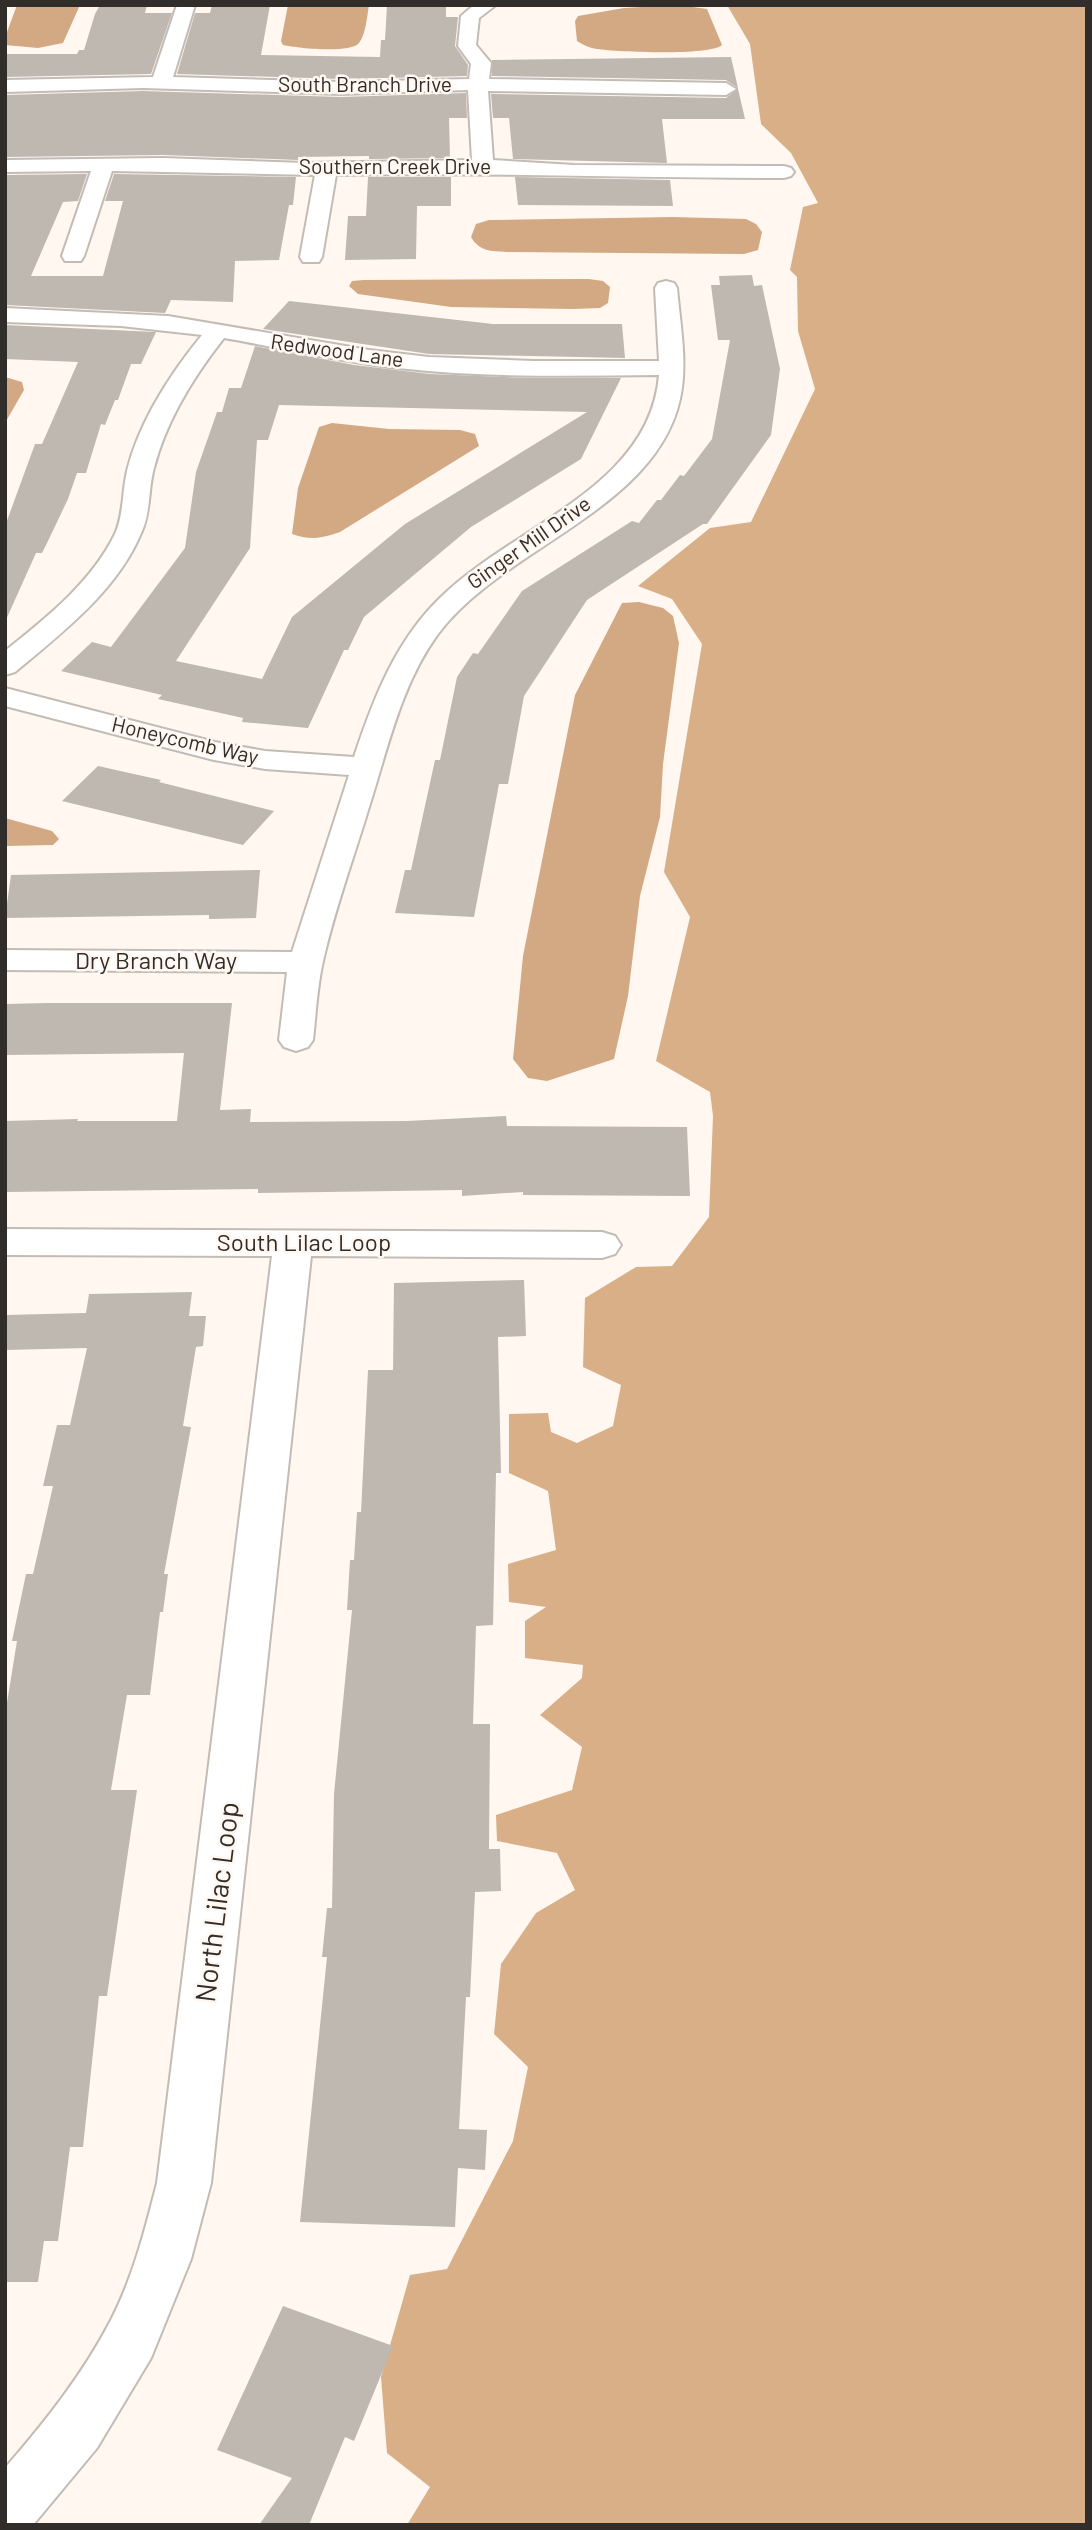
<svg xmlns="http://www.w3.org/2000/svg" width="1092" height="2530" font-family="Barlow,sans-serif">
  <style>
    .forest { fill: #d8af87 }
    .water { fill: #d2a982 }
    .building { fill: #bfb8b1; fill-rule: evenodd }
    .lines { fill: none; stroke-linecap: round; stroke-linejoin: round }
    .minor-casing { stroke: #c3bcb5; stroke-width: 4 }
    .minor { fill: #fff; fill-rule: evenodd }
    .labels { text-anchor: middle; stroke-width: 5; stroke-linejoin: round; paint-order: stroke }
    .far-street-label { font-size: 21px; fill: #302d2a; stroke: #fff7f0 }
    .street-label { font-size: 24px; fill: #302d2a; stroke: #fff7f0 }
    .near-street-label { font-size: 28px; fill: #302d2a; stroke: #fff7f0 }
  </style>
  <rect width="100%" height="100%" fill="#fff7f0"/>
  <path class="forest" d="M727,5H1087V2525H407L430,2487L387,2453L381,2377L410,2275L447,2269L513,2141L528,2067L494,2034L501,1964L536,1913L575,1890L557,1853L497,1841L496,1815L572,1790L582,1747L540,1715L582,1678L583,1665L525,1658V1621L546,1607L509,1602L508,1564L556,1550L548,1491L509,1473V1414L548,1413L551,1432L577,1443L613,1426L621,1385L583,1367L585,1298L636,1267L672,1266L709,1217L713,1116L710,1092L656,1061L690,917L664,872L702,644L672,599L638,586L710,528L751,522L815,389L798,331L797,277L790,270L803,207L818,203L791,153L761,124L750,44Z"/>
  <path class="water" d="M17,5H80L63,43L38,48L5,45L7,32Z
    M288,5H369C367,16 366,34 359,43C350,54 297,48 283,45L281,41Z
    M678,5L707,9L722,45C710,56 618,52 597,49C590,48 583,45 577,41L575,21L578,16L624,8Z
    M673,217L746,219L756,224L762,232L758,250L744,254L507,252C491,251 480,252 471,237L476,224L489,220Z
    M589,279L603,281L610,287L608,303L600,308L574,309L451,307L358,294L349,286L352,281L364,280Z
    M5,377L22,382L24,390L5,423Z
    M332,423L389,429L460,430L475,434L479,446L340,532C322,538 311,541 292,534L298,488L319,427Z
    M639,602L663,608L673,616L679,643L663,764L660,817L640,896L628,996L614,1059L547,1081L528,1078L513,1059L523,956L575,695L622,603Z
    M5,818L52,831L59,839L53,845L5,846Z"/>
  <path class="building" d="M100,5H147L145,13H172L151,74L5,77V54H77L79,50H84L95,14Z
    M212,5H270L261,55L380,57L381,40H385L387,5H446V17H458L455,46L468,65L467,76L341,79L177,74L195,13H210Z
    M731,57L738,88L726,80L492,76V60Z
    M738,89L745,119H662L667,163L513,159L509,118H493L491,94L726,98Z
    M143,91L341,97L466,93L467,118H449L450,158L369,159V156L298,157V160L163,155L5,157V95Z
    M87,174L78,201L63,202L31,276H103L123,201H105L114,174L296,177L293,205H289L279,260L235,261L233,302L171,300L165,313L5,305V175Z
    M368,177H451V206H417L416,259L345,260L348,216H366Z
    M515,177L670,180L673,206L518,205Z
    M752,275L754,286L762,285L780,369L771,435L707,524H703L587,600L524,696L508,784H499L474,917L395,913L405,870H411L435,760H440L457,677L473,653L478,654L522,591L632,521L639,523L657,500H661L680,475L684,476L712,439L730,340H718L711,285H720L719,276Z
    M289,301L493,324H622L625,358L429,354L263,329Z
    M5,325L156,332L141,364H131L118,400H115L105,425L101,424L86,473H77L68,499L48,541L42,553H36L5,622V526L35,444H42L78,362L5,359Z
    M255,346L354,365L430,374L528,378H621L581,459L471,527L364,617L348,650H344L308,728L242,722L243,718L158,699L162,695L61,671L92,642L111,647L185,548L196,472L217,412H222L229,388H241ZM279,405L587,412L405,524L292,617L262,679L176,661L250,548L257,440H268Z
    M98,766L161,780L159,782L274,811L243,845L62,801Z
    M260,870L256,918L209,919V915L5,918L11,875Z
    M48,1003H232L220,1110L251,1109L250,1122L407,1121L506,1116L507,1126L687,1127L690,1196L523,1195V1192L462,1196V1190L258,1193V1189L5,1192V1121L78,1119L77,1121H177L184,1053L5,1055V1004Z
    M524,1280L526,1336L498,1337L501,1473H496L493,1625L476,1626L473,1724H490L489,1849H500L501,1891L475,1892L470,1997H466L459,2129L487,2130L485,2170L458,2168L455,2227L300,2222L327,1957H322L327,1908H332L334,1794L352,1610H347L350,1560H354L357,1512H361L368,1370H393L394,1283Z
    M192,1292L189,1316H206L203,1346L196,1347L183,1426L191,1427L164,1574H168L163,1612H160L150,1695H127L111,1790H137L107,1996H99L83,2147H70L58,2241H44L38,2282H5V1715L17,1641H12L26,1574H33L53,1486H43L57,1425H70L87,1348L5,1350V1315L86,1313L89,1294Z
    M283,2306L393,2346L354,2441L345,2437L309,2525H259L292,2478L217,2450Z"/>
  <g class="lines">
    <g class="minor-casing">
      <path id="minor" d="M177,5H195L173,77L341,82L469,79L471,64L458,46L461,16L474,5H496L479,18L476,45L491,63L489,79L726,83L736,89L726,95L488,91L493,160L574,165L784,166L791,168L794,172L791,176L784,178C635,178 486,172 336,175L322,257L319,262H303L300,257L315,175L112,171L84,256L81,261H65L62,256L91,171L5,172V160L163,158L305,163L472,160L468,90L341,94L143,88L5,92V80L153,77Z
        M666,281L674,283L677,288C680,324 688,363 680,399C655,511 503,547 438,634C402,683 388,747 370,804C354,857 335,908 323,961C317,987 316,1014 313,1040L308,1047L296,1051L284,1047L279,1040L287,972L5,970V950L292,952L349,775L265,769L214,760L5,706V688L215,742L265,751L354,757C373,700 395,642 439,599C510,527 650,489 659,375C572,376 484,378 398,368C339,362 282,348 224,338C194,376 166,421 154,468C148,489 151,511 142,531C118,590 63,632 15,672L5,675V651C46,618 91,583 115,534C124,514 122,492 127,471C139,422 171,373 202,335L121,326L5,322V308L168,316L369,350L429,357L533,361H659L655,288L658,283Z
        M5,1229L602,1232L615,1236L621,1245L615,1254L602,1258L311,1256L211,2183L191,2259L151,2358L97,2448L33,2525H5V2468C45,2422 83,2374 111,2320C133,2277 145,2230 157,2183L272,1256L5,1255Z"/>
    </g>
    <use href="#minor" class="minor"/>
  </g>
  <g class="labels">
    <g class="far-street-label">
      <text x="365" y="92">South Branch Drive</text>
      <text x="395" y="174">Southern Creek Drive</text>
      <text transform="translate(337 351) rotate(8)" y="7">Redwood Lane</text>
      <text transform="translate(529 543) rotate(-35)" y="7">Ginger Mill Drive</text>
      <text transform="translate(185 741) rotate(13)" y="7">Honeycomb Way</text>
    </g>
    <g class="street-label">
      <text x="156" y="969">Dry Branch Way</text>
      <text x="304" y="1251">South Lilac Loop</text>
    </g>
    <g class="near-street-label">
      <text transform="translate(217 1902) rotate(-83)" y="10">North Lilac Loop</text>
    </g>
  </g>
  <rect width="1092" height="2530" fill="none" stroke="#302d2a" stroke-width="14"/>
</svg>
